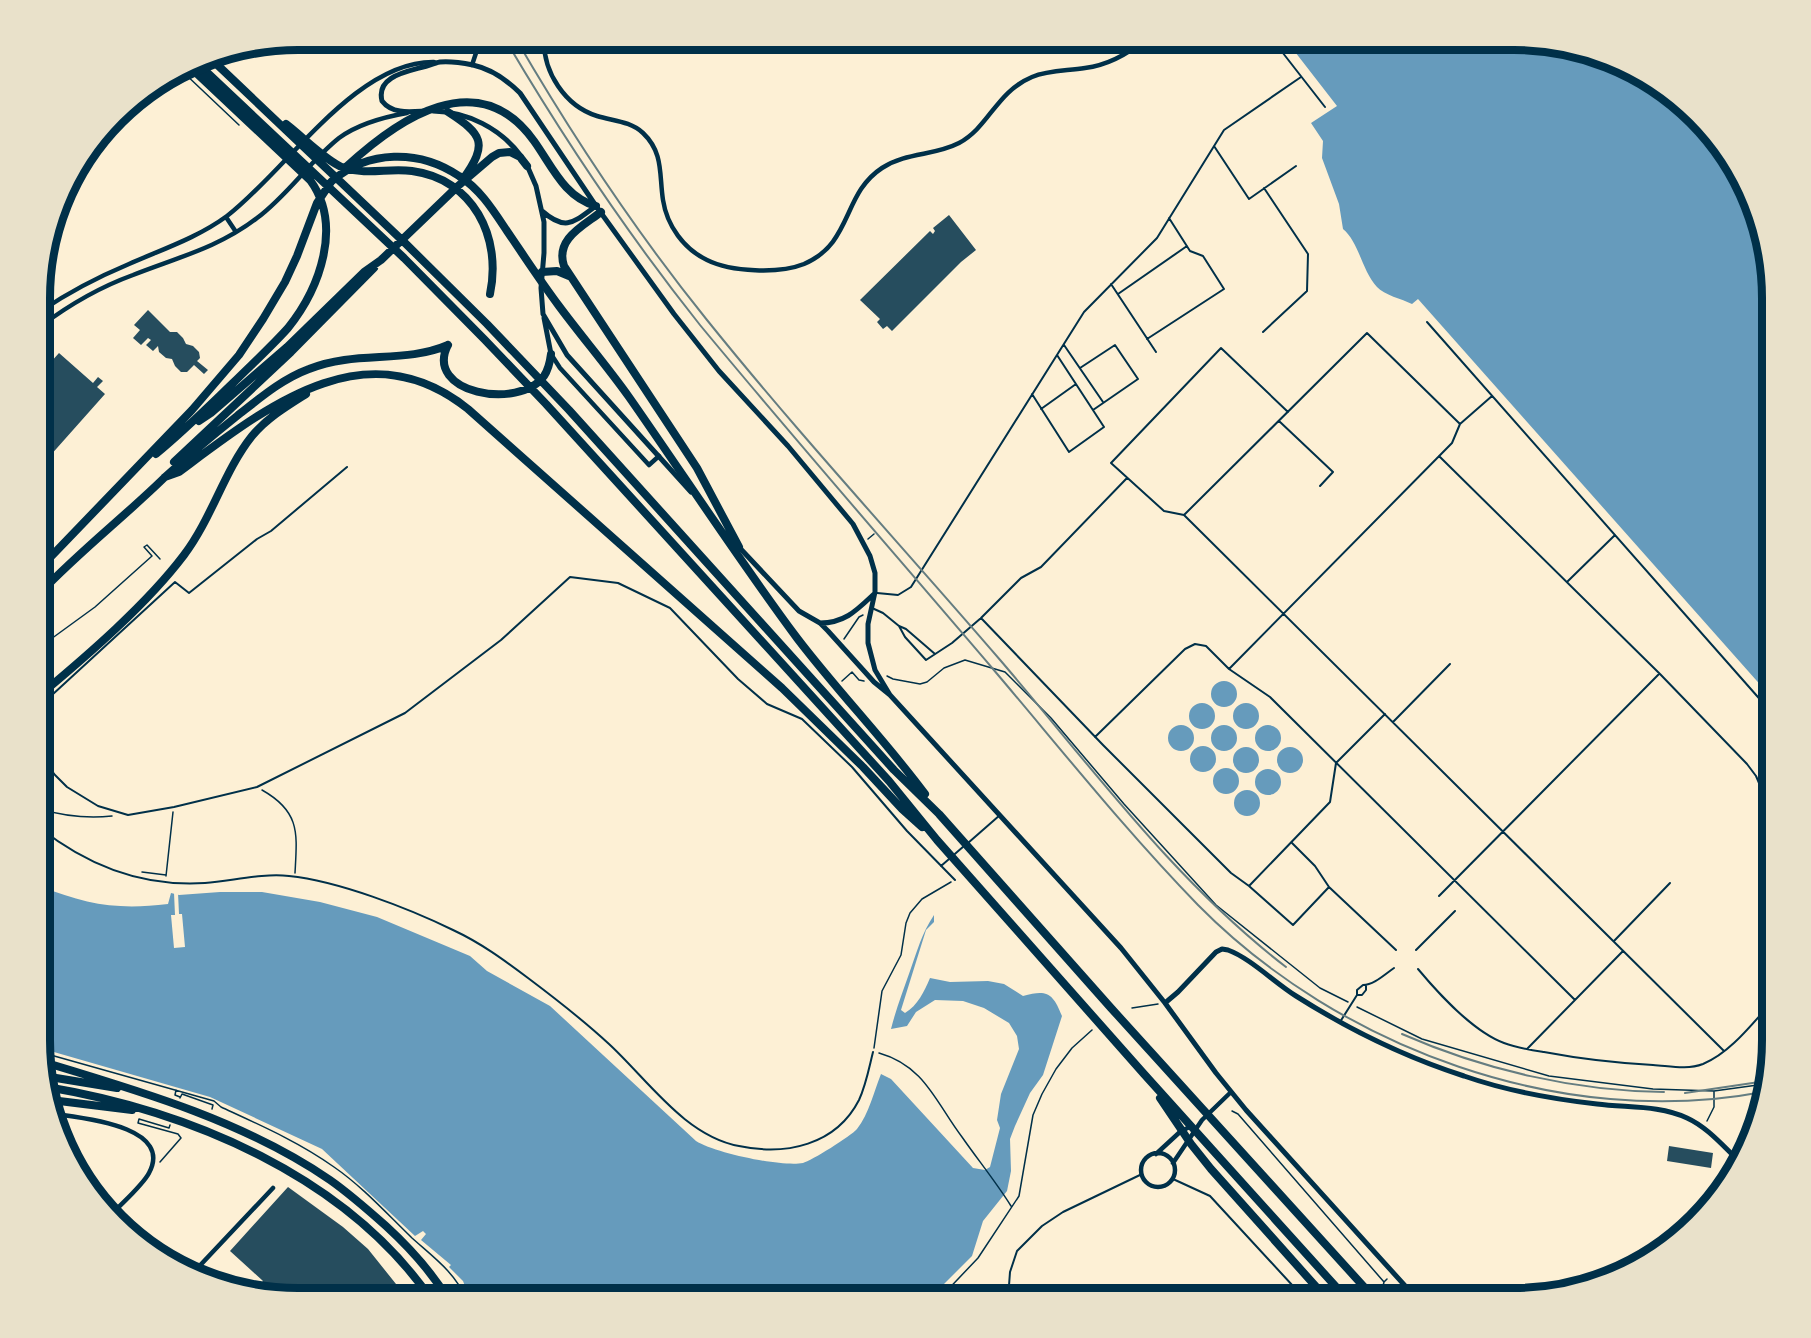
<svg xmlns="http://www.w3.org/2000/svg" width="1811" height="1338" font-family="'PT Serif',serif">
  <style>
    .water { fill: #669bbc }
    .pier { fill: #fdf0d5 }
    .building { fill: #264d5e }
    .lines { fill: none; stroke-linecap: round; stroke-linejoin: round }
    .path { stroke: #003049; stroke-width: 1.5 }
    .service { stroke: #003049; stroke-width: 2 }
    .minor { stroke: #003049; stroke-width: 4.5 }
    .tertiary { stroke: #003049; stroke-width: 5 }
    .motorway { stroke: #003049; stroke-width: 8 }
    .rail { stroke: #657d81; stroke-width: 2 }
    .rim { fill: none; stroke: #003049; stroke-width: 8 }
  </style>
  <rect width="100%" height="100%" fill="#fdf0d5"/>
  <path class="water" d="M1285,39L1530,40L1612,59L1684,103L1746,183L1772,297V698L1418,299L1412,304C1402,299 1384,295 1377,287C1362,271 1359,242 1343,229L1339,204L1322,158L1323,141L1311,123L1337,106Z
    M160,84L150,94L86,153L127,103Z
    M1211 694a13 13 0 1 1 26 0a13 13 0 1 1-26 0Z
    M1233 716a13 13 0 1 1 26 0a13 13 0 1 1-26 0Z
    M1189 716a13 13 0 1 1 26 0a13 13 0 1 1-26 0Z
    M1255 738a13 13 0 1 1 26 0a13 13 0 1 1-26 0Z
    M1168 738a13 13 0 1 1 26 0a13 13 0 1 1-26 0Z
    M1211 738a13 13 0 1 1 26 0a13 13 0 1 1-26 0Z
    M1190 759a13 13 0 1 1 26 0a13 13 0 1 1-26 0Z
    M1277 760a13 13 0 1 1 26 0a13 13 0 1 1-26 0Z
    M1233 760a13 13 0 1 1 26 0a13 13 0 1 1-26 0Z
    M1213 781a13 13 0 1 1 26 0a13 13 0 1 1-26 0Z
    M1255 782a13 13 0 1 1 26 0a13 13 0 1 1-26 0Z
    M1234 803a13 13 0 1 1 26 0a13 13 0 1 1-26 0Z
    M40,886C87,905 118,910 168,904L171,893L179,895L220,892H262L320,902L377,917L470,956L487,971L550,1006L696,1141C715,1153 781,1167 803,1163C811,1161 851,1136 857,1129C869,1114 874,1091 881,1074L891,1079L973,1168L985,1170L990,1167L1000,1128L997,1120L1001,1094L1019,1049L1017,1036L1009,1023L984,1008L963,1001L935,1000L916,1012L907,1026L891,1029C896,1009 903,991 910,971C918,949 921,935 934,915V922L926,930L901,1010L905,1013C918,1005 924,992 930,978L950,982L988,981L1004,984L1023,996C1047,989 1053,993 1062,1016L1043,1075L1030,1093L1015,1126L1010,1139L1011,1171L1007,1191L983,1221L972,1256L929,1299H470L463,1281L449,1267L451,1265L421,1240L426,1234L423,1231L415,1236L322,1149L210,1097L40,1048Z"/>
  <path class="pier" d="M174,893H178L179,914H182L185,947L174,948L171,915H175Z"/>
  <path class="building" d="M949,215L976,250L961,262L892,331L887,326L883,329L877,322L880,319L860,300L930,231L933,234L935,231L933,228Z
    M148,310L170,332H177L183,338L186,344L193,346L199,352L200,358L197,361L208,370L204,374L194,365L187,372H181L175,366L172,359L166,358L159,352L158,346L153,351L146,345L151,340L148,338L141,345L133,338L140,330L134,325Z
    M59,353L93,383L98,377L103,381L97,387L105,394L41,466V373Z
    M1669,1146L1713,1153L1711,1168L1667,1161Z
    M288,1187L343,1227L368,1249L408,1299L281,1298L267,1295L258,1287L263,1281L230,1251Z"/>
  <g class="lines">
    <path class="path" d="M182,71L239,125
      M868,539L874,534
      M844,639L859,617L863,615
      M40,647L95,607L152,556L144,547L147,545L160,559
      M887,676L893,679L920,684L927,682L944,668L965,660L1005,672L1051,718L1124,804L1216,905L1320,988L1348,1002
      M842,681L852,672L859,680L864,681
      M262,790C301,812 297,834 295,873
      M40,809C64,816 87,819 112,816
      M142,872L166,875
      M166,876L173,812
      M1357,1007L1422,1039L1549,1076L1653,1089L1714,1091L1765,1084
      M1132,1008L1158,1004
      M874,1048L882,991L901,955L906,923L910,913L922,899L951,882
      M40,1052L214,1101L221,1107C260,1125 299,1142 334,1167C363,1187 387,1214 412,1238C432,1256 456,1273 466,1299
      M879,1053C925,1066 936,1103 962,1137C978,1160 996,1182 1011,1206
      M176,1090L175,1095L180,1097
      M180,1098L182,1094L213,1105L212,1109
      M1232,1111L1238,1114L1384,1282
      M1707,1121L1714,1107V1092
      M160,1162L181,1138L178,1134L138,1123L139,1119L169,1128L170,1125
      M1387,1279L1384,1282L1383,1286L1393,1299
      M939,1299L978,1258L1019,1196L1033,1115L1042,1094L1056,1069L1072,1048L1092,1030"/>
    <path class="service" d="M1272,39L1325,107
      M1214,146L1249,199L1296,166
      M1111,284L1156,352
      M1118,294L1187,246
      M1427,322L1772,713
      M1263,332L1307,291L1308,254L1264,188
      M1147,339L1224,289L1203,256L1190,251L1169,218
      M1064,345L1103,402
      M1080,368L1115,345L1138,379L1093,410
      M1032,394L1069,452L1104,427L1057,355
      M1041,409L1076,384
      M1288,412L1221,348L1111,463L1164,511L1184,515L1724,1051
      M1279,421L1333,472L1320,486
      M1439,456L1660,674L1747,764L1756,776L1762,790L1772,794
      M1184,515L1367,333L1460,424
      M1568,581L1615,535
      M877,593L898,595L911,587L1084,312L1157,238L1224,130L1301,77
      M872,608L883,613L899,626L906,629L935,654
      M981,618L1103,745L1231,873L1249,886L1293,925L1329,887
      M899,626L905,637L926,660L952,643L981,618L1021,578L1041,567L1127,478
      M1229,669L1452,443L1460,424L1492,396
      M40,706L175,582L189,593L257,539L271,531L347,467
      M1393,722L1450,664
      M1095,737L1185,649L1195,644L1206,646L1229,669L1270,697L1575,1000
      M40,755L55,775L67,787L98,806L128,815L174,807L257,787L405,713L501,640L570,577L618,583L670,608L738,679L767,704L802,719L852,767L907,831L955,880
      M40,828C88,866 143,887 205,883C232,881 262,873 289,876C338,881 408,908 453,930C481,943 504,960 528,978C556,999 583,1020 609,1044C648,1080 685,1136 739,1146C786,1156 836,1145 859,1100C866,1085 869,1068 873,1052
      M968,843L1000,815
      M1292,843L1315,866L1329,887L1396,950
      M941,866L964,846
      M1249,886L1330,802L1336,763L1385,714
      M1439,896L1659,674
      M1614,941L1670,883
      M1416,950L1455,911
      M1418,969C1438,993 1474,1032 1504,1043C1517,1048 1531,1050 1544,1052C1581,1059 1616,1063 1653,1065C1670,1066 1687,1070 1703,1064C1730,1053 1752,1024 1771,1003
      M1357,995H1362L1366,990V986
      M1340,1022L1357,995V990L1363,985C1374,985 1385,974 1394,968
      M1527,1049L1623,951
      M1173,1179L1210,1196L1305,1299
      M1008,1299L1010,1272L1017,1251L1042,1226L1063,1212L1142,1174"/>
    <path class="minor" d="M544,39C543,72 565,106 597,116C613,121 630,121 643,133C664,153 659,175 663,200C667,226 684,249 707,260C731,272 779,274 804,264C853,243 842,194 882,168C907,152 934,156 959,143C989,127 996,92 1032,77C1049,70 1067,71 1085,68C1109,65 1128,54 1146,39
      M472,65L478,47L483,39
      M226,217L236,232
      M41,311C69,292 98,277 129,264C163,249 197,238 227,216C286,171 355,61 434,62
      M41,326C69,305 100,287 133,275C176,258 220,247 257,218C288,195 309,162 339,138C358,124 384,117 407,113
      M551,354L560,368L649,465L659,456
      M55,1114C82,1118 174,1126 149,1173C143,1185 121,1204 111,1215
      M1141 1170a17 17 0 1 1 34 0a17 17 0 1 1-34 0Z
      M1156,1154L1181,1131L1192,1126
      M1173,1163L1202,1120L1231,1092
      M191,1275L273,1188"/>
    <path class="tertiary" d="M424,111C409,112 392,114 382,101C376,77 405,72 423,67C428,66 434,63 440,62C450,61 463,63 473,65C491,69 507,80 520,93L596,206L674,314L719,371L788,446L853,524L870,556L875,573V592L868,624V643L875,670L890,695
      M433,111C468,112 500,128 521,156
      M526,163L536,186L544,222V253L541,288L543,314L567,355L691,492
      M542,211C566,232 574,222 596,206
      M544,318L551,354
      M737,545L799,611L820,623L828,631L874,682L890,695L1121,948L1165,1003L1216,1073L1246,1110L1417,1299
      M820,623C845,623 857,610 874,594
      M1165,1003L1178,992L1216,952L1222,949L1228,950C1250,958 1275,983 1296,996C1348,1029 1405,1057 1464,1076C1507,1091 1552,1099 1597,1104C1627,1108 1659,1105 1687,1118C1707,1127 1723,1146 1739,1161"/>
    <path class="motorway" d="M208,56L404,242L487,324L569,410L894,770L939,814L1111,1008L1375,1299
      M197,63L404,258L485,340L546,404L889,781L937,840L1144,1074L1347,1299
      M448,112C482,134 489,143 463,179
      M286,124C302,136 327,162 344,168C367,175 389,168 412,171C473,179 502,237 490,294
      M346,167C398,119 478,63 534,141C552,166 564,197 596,206
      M332,181C368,150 419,149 459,176C480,189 493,210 507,231C524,256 541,282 559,306C582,337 607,366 629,397C685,477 739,560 797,638C838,692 885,740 925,794
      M601,212C583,226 555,239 564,266L697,468L739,547
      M542,272L557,271L569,276
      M448,345C423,393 519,411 544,376C548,370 550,362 551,354
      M199,421L211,413L287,347L364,272L381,260L458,186L492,157L499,153L510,152L520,157L527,166
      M156,454C183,432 208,407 233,383C251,365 271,347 288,328C320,288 343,225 310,180L190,67
      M174,462L291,352L374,268
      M165,477L179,472C264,409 365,326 468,409L782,688L863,767L902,809L922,827
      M41,567L192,410L239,355L263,319L285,282L297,256L317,203L331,182
      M41,592C80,551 124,517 164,478C188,456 212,436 237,416C260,398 282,379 309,369C356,350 404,364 448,345
      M40,695C88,655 147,604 184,555C212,518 224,471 252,436C267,418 287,406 306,394
      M40,1061C140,1091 244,1121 330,1180C350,1194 368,1210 386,1226C410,1248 431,1271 448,1299
      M44,1076L117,1088
      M47,1087C190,1111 346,1176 431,1299
      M1160,1098L1191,1144L1211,1169L1327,1299
      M51,1100L132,1110"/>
    <path class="rail" d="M505,39C565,141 626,232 700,325C796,441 895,554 993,669C1060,748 1125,830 1198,905C1340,1049 1563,1130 1763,1092
      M516,39C573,137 636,232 707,320C801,437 903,547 1001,661C1091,766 1174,881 1286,967
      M1402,1034C1484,1070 1575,1091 1664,1092
      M1685,1093L1766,1081"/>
  </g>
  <path d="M0 0H1811V1338H0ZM298 50H1514A248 248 0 0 1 1762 298V1040A248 248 0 0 1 1514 1288H298A248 248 0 0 1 50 1040V298A248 248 0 0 1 298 50Z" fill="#e9e1ca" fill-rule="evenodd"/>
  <path class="rim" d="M298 50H1514A248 248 0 0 1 1762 298V1040A248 248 0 0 1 1514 1288H298A248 248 0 0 1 50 1040V298A248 248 0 0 1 298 50Z"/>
</svg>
